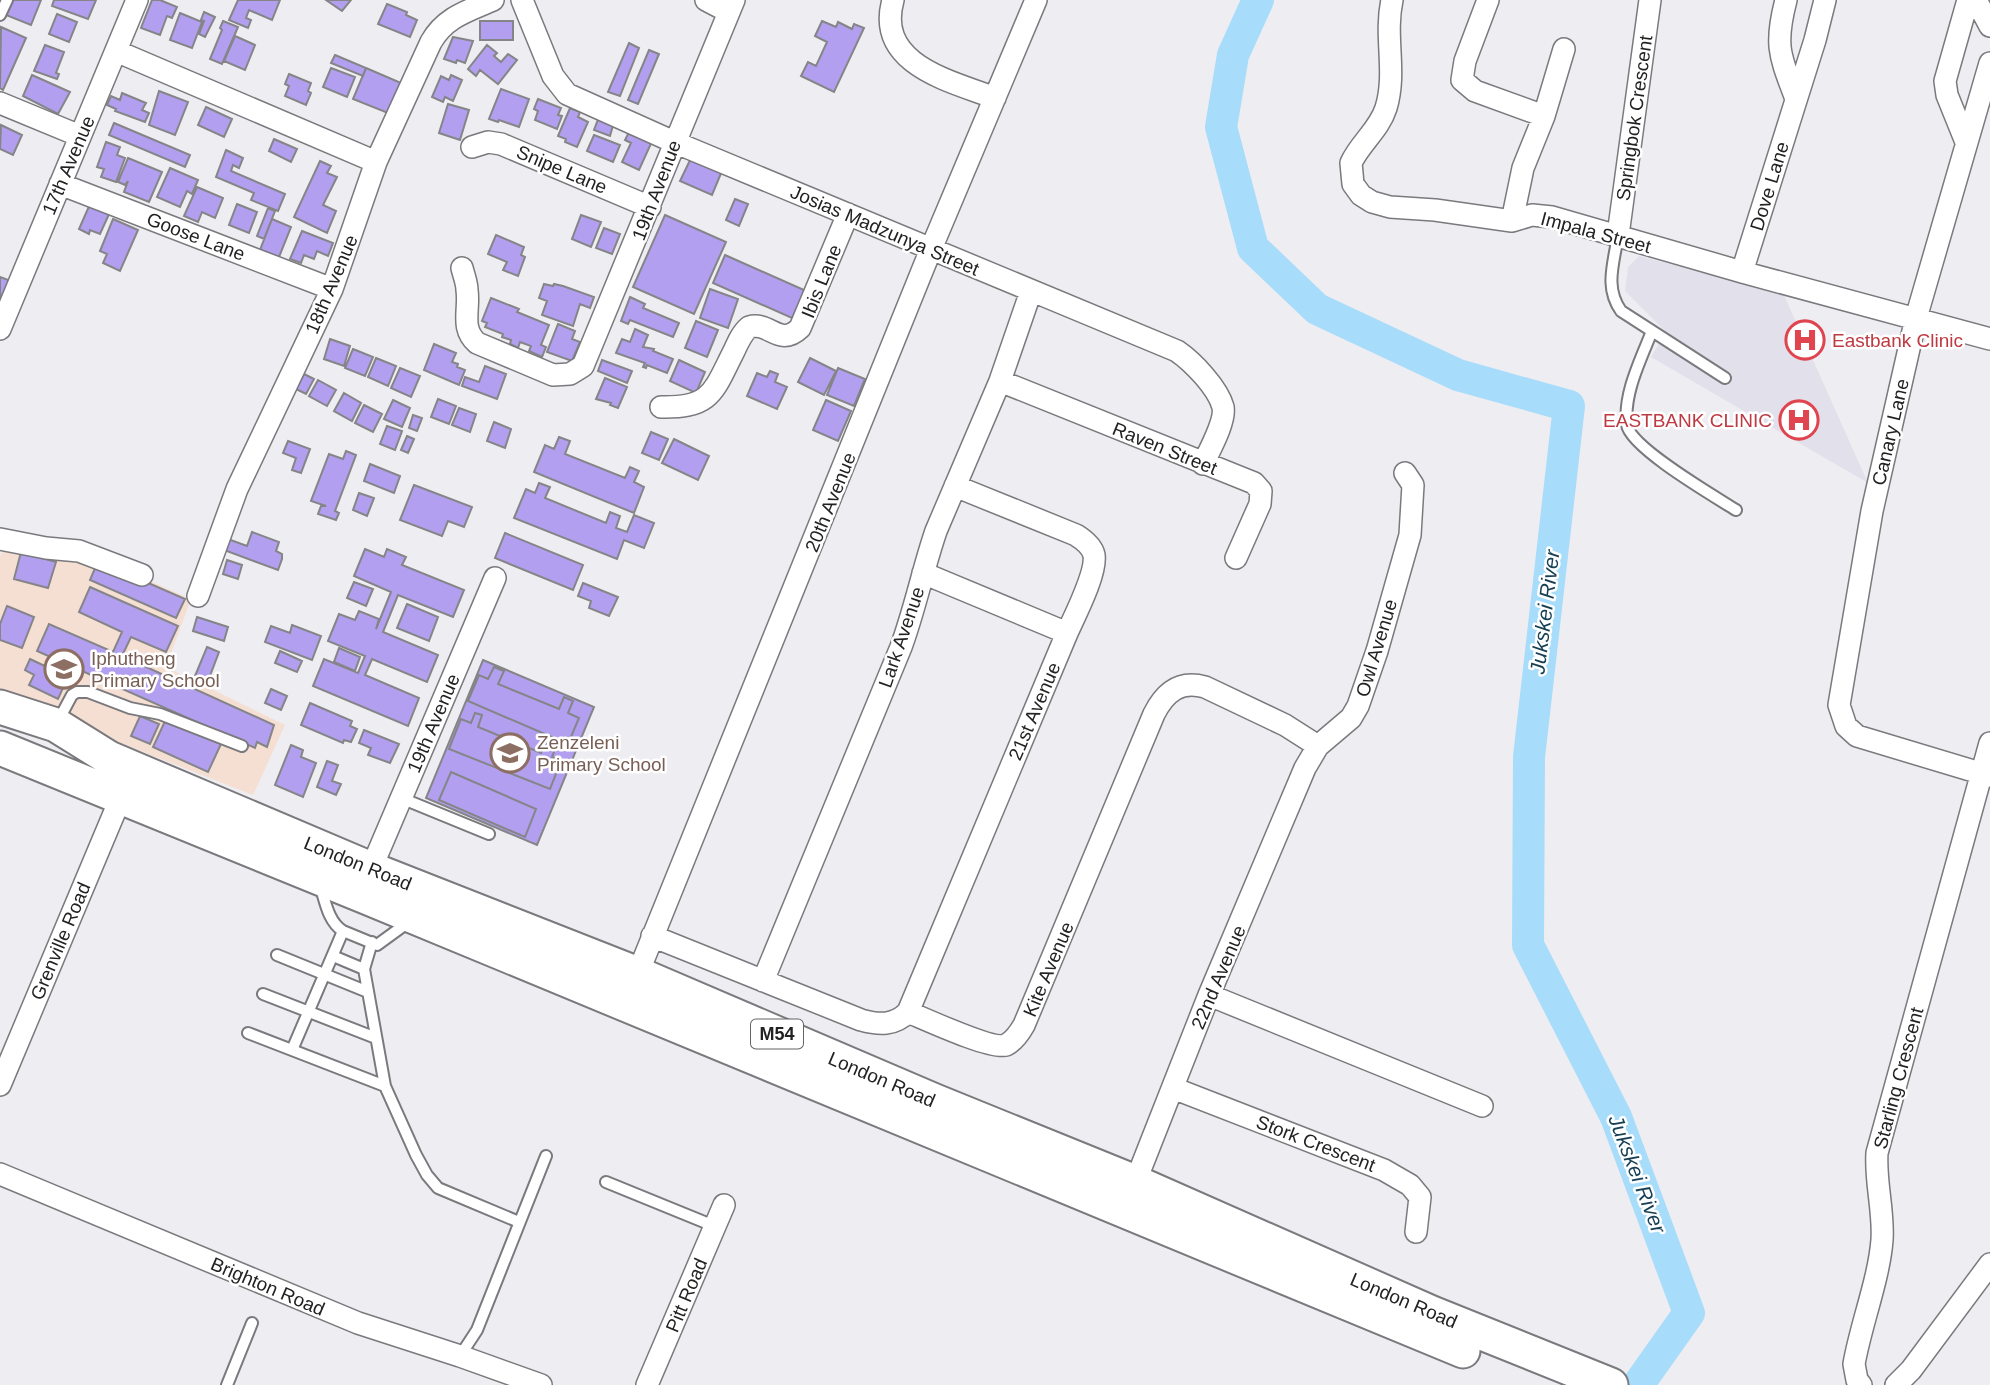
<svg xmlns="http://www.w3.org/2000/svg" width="1990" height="1385" font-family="Helvetica,sans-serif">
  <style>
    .built { fill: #e2e0eb }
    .education { fill: #f5dfd2; fill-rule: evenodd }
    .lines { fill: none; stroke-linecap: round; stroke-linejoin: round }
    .river { stroke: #a8dcfb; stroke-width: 32 }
    .building { fill: #b29ff0; stroke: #858588; stroke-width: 2 }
    .service-casing { stroke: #7a797d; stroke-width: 14 }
    .minor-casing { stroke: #7a797d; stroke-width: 24 }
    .primary-casing { stroke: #7a797d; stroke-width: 37 }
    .service { stroke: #fff; stroke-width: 10 }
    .minor { stroke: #fff; stroke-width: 21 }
    .primary { stroke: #fff; stroke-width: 33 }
    .labels { text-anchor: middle; stroke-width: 5; stroke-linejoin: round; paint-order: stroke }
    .shield { fill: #fff; stroke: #646465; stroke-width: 2 }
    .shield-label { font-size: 18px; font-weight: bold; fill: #222223 }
    .street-label { font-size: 19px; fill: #222223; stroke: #fff }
    .health-label { font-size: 19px; fill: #be3a42; stroke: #fff; text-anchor: start }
    .education-label { font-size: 19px; fill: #785e54; stroke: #fff; text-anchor: start }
    .water-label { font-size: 21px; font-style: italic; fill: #163f54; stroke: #fff }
  </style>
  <rect width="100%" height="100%" fill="#eeedf1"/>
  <path class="built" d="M1639,256L1783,293L1868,483L1651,357L1666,332L1625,291L1628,267Z"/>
  <path class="education" d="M6,542L100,559L191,599L166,667L285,725L253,795L0,696V640L22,648L34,617L7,606L0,624V557ZM21,552L55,562L48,588L14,579ZM99,561L184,599L176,618L90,581ZM90,587L177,626L166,652L131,637L122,656L274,725L267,746L257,742L255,748L37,650L49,624L113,652L122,632L79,612ZM30,660L68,677L58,699L29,685L34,675L25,670ZM140,717L158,724L150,744L132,736ZM167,719L221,743L208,772L154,747Z"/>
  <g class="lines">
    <path class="river" d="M1258,0L1233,55L1221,127L1253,248L1317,309L1458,375L1569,406L1529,757L1528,945L1616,1117L1689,1313L1638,1385"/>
  </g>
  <path class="building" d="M12,0H41L31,25L6,15Z
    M54,0H96L88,19L52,6Z
    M152,0H160L177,7L172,18L167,16L160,35L141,28Z
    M238,0H280L272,20L249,10L246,18L251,20L248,28L229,20Z
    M326,0H351L342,11Z
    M387,4L407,12L406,15L417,20L410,37L378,24Z
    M204,12L215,17L205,37L199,34L204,21L201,20Z
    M180,13L202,22L192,48L170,40Z
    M57,14L77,22L69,42L49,34Z
    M223,21L238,27L222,64L210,59L222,30L220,28Z
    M480,21H513V40H480Z
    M822,21L836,27L838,22L852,29L854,24L864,28L834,92L801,76L808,62L816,66L827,42L815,36Z
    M1,27L26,38L3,90L0,88Z
    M235,36L255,45L245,70L224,61Z
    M453,37L473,41L465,63L457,60L456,63L444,59Z
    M629,43L639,48L620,96L608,92Z
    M45,45L64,52L56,73L59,74L57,79L34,71Z
    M487,45L497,53L494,56L501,62L508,54L517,60L498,84L480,70L476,76L468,69Z
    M649,50L659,54L638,104L628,100Z
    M335,55L366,68L363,76L331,63Z
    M331,68L355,77L347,97L323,87Z
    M366,68L401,83L388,113L353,99Z
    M289,74L311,83L308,91L311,93L306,105L285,96L289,86L285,84Z
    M32,75L70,92L58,114L23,96Z
    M451,75L462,80L453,101L445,97L443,102L432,97L441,76L449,80Z
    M501,89L529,99L519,127L499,120L498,122L489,119Z
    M159,91L188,102L175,135L149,125Z
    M122,93L146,103L142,110L149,113L145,122L115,111L116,109L107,105L111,96L120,100Z
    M538,99L561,108L558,115L562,116L557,129L535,120L538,111L534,109Z
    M448,104L469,110L460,140L439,133Z
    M206,107L232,119L224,137L198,125Z
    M570,108L580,112L578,117L588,122L577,147L565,142L566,139L558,136Z
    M599,117L614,122L610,136L594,130Z
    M114,123L190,155L185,167L109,135Z
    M1,125L22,135L13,155L0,149Z
    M632,126L654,137L639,170L622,162L631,143L625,140Z
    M594,135L620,145L613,162L587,151Z
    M274,139L297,149L291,162L269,151Z
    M106,142L120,147L117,155L125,158L116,182L101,177L104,169L97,167Z
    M226,150L243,158L239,168L233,165L231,171L285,194L278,211L251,200L254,193L216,177Z
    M128,158L162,172L149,202L124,192L128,181L125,185L118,182Z
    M691,158L722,171L712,195L680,181Z
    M320,161L331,166L327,173L337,177L323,205L336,211L327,233L294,217Z
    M170,168L198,180L192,194L187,191L180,207L157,197Z
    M197,187L223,198L215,218L202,212L198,222L184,216Z
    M735,199L748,204L739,226L726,220Z
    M90,204L110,212L100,234L90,230L89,234L79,229Z
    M237,204L257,212L249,233L229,225Z
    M268,208L275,211L264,239L257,236Z
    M581,215L601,222L591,247L572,239Z
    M665,215L726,242L694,314L633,287Z
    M113,219L138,230L120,271L103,263L107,254L100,251Z
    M272,219L291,227L279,257L260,250Z
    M604,228L620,234L612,254L596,248Z
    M302,231L333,243L328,256L317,251L314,259L304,255L301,263L290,259Z
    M496,235L524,247L521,255L525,257L518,276L503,270L507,262L488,254Z
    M725,255L813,294L801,322L713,283Z
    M0,277L11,281L0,308Z
    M544,284L553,286L554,284L563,286L594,297L590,308L580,304L573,326L542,315L547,301L539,298Z
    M710,289L738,299L728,328L700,318Z
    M630,297L645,304L643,308L679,323L673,337L630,320L628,324L621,321Z
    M491,298L519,309L517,312L549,325L541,345L546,347L542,357L529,351L531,346L520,342L518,348L510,344L511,340L502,337L503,334L485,327L487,323L482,321Z
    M696,321L718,330L707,357L685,348Z
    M558,324L575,331L572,339L580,342L572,361L547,352Z
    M635,329L648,335L643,347L654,349L653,351L673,359L667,373L647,365L646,368L643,367L645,363L616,353L622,339L630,342Z
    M330,339L350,346L344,366L324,359Z
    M434,344L456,353L452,362L458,364L457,367L465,370L459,385L424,370Z
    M353,349L373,357L365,376L345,368Z
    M376,358L396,366L388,386L368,377Z
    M810,358L836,371L824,395L798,382Z
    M602,360L632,371L627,383L598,371Z
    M679,360L705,372L696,393L670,381Z
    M485,366L506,374L497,399L462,386L465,377L479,382Z
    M400,368L420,376L411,397L391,388Z
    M838,368L865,379L854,406L827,395Z
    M770,371L778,374L775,382L787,387L777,409L747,396L757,373L767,377Z
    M304,374L314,379L306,394L296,389Z
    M605,378L627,387L618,408L610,405L611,403L596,399Z
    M318,380L336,390L327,406L309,396Z
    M344,393L361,403L352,421L334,411Z
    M438,399L456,406L449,424L431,417Z
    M393,400L410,408L402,427L384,419Z
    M826,400L851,411L838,441L813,430Z
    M364,405L382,414L373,432L355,423Z
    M459,408L476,414L470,432L452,425Z
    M413,415L422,418L417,431L409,428Z
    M494,422L511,429L505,448L487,441Z
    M387,426L402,431L395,450L380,444Z
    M651,432L668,439L659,460L642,453Z
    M407,436L414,439L408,453L401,450Z
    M559,437L570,441L565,454L625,478L630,467L639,471L634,482L644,487L634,513L534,472L545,445L554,449Z
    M674,439L709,456L698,480L662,463Z
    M288,441L310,449L301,473L292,470L296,458L283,453Z
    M346,451L356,455L335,511L339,513L336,520L318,514L321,506H326L311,501L329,454L343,459Z
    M370,464L400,476L394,493L364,481Z
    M539,483L550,487L545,498L606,523L610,512L620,516L616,528L627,532L634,515L654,523L644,548L624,540L617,559L514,518L526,489L535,493Z
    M414,485L472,507L464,527L448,521L442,536L400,520Z
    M359,493L374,498L367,516L353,510Z
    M252,532L279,542L276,551L282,554V559L278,570L224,550L228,539L247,546Z
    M505,533L583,565L573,590L495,558Z
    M365,549L384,557L387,549L406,557L402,565L464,590L453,617L398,595L383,632L438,655L427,682L372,659L365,675L419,698L408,726L313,686L324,659L358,673L365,656L328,641L339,614L355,620L359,611L379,619L376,629L391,592L354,576Z
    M21,552L56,562L48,588L14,579Z
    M227,560L242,565L238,579L223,574Z
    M98,561L185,599L176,618L90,580Z
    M354,582L373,589L366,606L347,598Z
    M583,583L618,597L609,616L589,608L591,601L578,596Z
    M90,587L178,626L166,652L131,637L122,656L274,725L267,747L257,742L255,748L37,651L49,624L113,652L122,632L79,612Z
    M407,604L438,617L429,641L397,628Z
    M7,606L34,617L22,648L0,640V624Z
    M197,617L228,627L224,641L193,631Z
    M292,625L321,636L312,660L265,642L271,626L290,633Z
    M207,647L219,652L208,681L195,676Z
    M339,648L360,657L355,671L334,662Z
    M280,651L302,661L297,672L275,663Z
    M30,659L68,677L58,699L29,685L34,675L25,670Z
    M483,660L594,707L537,845L426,798Z
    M494,667L504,671L498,684L559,709L564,697L573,701L568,713L579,718L568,744L468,701L479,675L488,679Z
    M271,689L287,696L281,710L265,703Z
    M310,703L352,721L350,726L357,729L351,742L344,740L343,743L301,725Z
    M475,713L482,715L478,727L541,753L545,742L556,747L552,757L561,761L550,789L449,749L461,719L471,723Z
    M140,716L159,724L150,744L131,736Z
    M166,719L221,744L208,772L153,747Z
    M364,730L399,744L390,763L368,755L371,748L359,743Z
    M291,745L303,750L301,757L316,763L303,797L275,785Z
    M327,761L338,765L332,781L341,784L336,795L317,787Z
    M451,772L536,809L525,837L439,800Z"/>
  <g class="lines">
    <g class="service-casing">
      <path id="service" d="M0,15L7,0
        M1618,235C1614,263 1604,287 1621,311L1725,378
        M1652,331C1641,359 1623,394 1627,425C1631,448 1714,496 1736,510
        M57,723L72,695L77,692H88L130,708L160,714L242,746
        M401,798L489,834
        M320,885C325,900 328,922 343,931L377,945L410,921
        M372,942L364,969L385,1086L416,1155L427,1175L438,1188L519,1222
        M277,955L368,992
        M333,956L364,969
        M263,994L376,1038
        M248,1033L385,1086
        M292,1050L343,931
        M606,1182L714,1226
        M460,1356L477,1330L546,1156
        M227,1385L252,1323"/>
    </g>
    <g class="minor-casing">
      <path id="minor" d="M522,0L553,76L567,94L674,142L1177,351C1193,362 1218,388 1223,407C1226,421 1209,451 1203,464
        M706,0L729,12
        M893,0C875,65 951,81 995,98
        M1392,0C1384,37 1397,72 1386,108C1379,130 1360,143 1351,163L1353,184L1361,195L1372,202L1390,207L1435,210L1512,221L1532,215L1552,217L1742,272L1990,339
        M1488,0L1465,61L1462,80L1475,91L1544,116
        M1786,0C1774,46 1780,56 1796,99
        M1976,0L1990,26
        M116,51L376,162
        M1990,63L1916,318L1872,511L1839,705L1846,726L1857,736L1990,776
        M0,103L80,136
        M1966,142L1947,95L1945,81L1968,0
        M472,147L488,142L501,144L650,207
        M60,184L332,289
        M1512,221L1523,168L1544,116L1564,49
        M1618,235L1650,0
        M462,268C464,276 467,283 467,290C470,310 460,328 477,343L553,375L570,374L583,366L734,0
        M1742,272L1815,40L1825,0
        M0,329L137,0
        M1000,381L1254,483L1261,491L1260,504L1236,558
        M661,407C712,408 713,392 734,351C738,342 742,333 749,327C770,321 779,348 800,328L848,214
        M0,539L46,548L79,551L142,575
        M923,573L1067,633
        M198,596L237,489L332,289L376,162L431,42C445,17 468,11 493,0
        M371,869L495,578
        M652,936L861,1020C879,1025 894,1026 908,1012C925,1019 992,1050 1006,1045C1014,1041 1020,1032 1024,1025L1154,714C1165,692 1180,680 1205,687L1285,725L1318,746
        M763,981L901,647C915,609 923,569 936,531L1000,381L1031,291
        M634,983L931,249L1036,0
        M1209,995L1482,1106
        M908,1012L1067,633C1075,615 1097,573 1094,555C1092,546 1084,540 1076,535L955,486
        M0,1085L121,797
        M1173,1088L1384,1170L1410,1185L1420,1197L1416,1232
        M0,1174L358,1323L460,1356L541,1385
        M1131,1193L1209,995L1305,768L1318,746L1351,718L1358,706L1377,651L1410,535L1413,485L1405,473
        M647,1385L724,1205
        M1861,1385L1857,1380L1854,1364C1861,1324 1879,1279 1882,1240C1884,1211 1875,1182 1877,1153L1990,743
        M1896,1385L1911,1370L1990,1264"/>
    </g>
    <g class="primary-casing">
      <path id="primary" d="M0,707L56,725L109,758L371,869L638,974L935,1101L1135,1182L1432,1313L1611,1385
        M0,748L366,897L1463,1351"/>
    </g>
    <use href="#service" class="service"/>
    <use href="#minor" class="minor"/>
    <use href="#primary" class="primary"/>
  </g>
  <defs>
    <g id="hospital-ring" transform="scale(2.0125)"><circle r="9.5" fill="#fff" stroke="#e0444e" stroke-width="1.5"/><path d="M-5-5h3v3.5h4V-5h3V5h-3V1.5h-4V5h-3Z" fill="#e0444e"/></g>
    <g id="school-ring" transform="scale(2.0125)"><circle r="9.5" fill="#fff" stroke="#8d6e63" stroke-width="1.5"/><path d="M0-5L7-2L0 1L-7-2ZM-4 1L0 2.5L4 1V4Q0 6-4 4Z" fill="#8d6e63"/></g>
  </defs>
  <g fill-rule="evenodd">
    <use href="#hospital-ring" x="1805" y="340"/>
    <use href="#hospital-ring" x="1799" y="420"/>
    <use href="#school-ring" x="64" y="669"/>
    <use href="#school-ring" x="510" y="753"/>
  </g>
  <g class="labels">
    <rect class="shield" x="751" y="1019.5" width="52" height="29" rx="5"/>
    <g class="shield-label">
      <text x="777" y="1040">M54</text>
    </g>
    <g class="street-label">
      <text transform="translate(1634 118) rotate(-82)" y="7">Springbok Crescent</text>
      <text transform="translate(68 165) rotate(-67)" y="7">17th Avenue</text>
      <text transform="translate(562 169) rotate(23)" y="7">Snipe Lane</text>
      <text transform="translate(1769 186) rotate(-73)" y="7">Dove Lane</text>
      <text transform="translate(656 190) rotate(-69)" y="7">19th Avenue</text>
      <text transform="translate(885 230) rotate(23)" y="7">Josias Madzunya Street</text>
      <text transform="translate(1596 232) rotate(15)" y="7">Impala Street</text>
      <text transform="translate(196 236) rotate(21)" y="7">Goose Lane</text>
      <text transform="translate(821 281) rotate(-68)" y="7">Ibis Lane</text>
      <text transform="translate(331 284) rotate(-67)" y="7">18th Avenue</text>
      <text transform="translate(1890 432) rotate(-77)" y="7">Canary Lane</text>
      <text transform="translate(1165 448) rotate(22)" y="7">Raven Street</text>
      <text transform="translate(830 502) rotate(-68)" y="7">20th Avenue</text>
      <text transform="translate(901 637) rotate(-71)" y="7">Lark Avenue</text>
      <text transform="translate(1376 648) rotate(-73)" y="7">Owl Avenue</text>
      <text transform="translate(1034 711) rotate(-67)" y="7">21st Avenue</text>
      <text transform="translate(433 723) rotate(-67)" y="7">19th Avenue</text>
      <text transform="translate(358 863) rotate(22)" y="7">London Road</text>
      <text transform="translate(60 941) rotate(-67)" y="7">Grenville Road</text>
      <text transform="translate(1048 969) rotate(-67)" y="7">Kite Avenue</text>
      <text transform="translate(1218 977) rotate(-67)" y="7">22nd Avenue</text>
      <text transform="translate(1898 1078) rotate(-75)" y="7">Starling Crescent</text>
      <text transform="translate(882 1079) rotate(23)" y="7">London Road</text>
      <text transform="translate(1316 1143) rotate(21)" y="7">Stork Crescent</text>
      <text transform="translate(268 1286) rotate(23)" y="7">Brighton Road</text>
      <text transform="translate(686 1295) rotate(-67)" y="7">Pitt Road</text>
      <text transform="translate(1404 1300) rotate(23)" y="7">London Road</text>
    </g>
    <g class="health-label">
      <text x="1832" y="347">Eastbank Clinic</text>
      <text x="1772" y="427" text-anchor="end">EASTBANK CLINIC</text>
    </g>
    <g class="education-label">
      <text x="91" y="665">Iphutheng<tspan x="91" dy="22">Primary School</tspan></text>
      <text x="537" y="749">Zenzeleni<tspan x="537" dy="22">Primary School</tspan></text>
    </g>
    <g class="water-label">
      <text transform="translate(1545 612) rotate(-83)" y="7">Jukskei River</text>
      <text transform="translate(1637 1174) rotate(69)" y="7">Jukskei River</text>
    </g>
  </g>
</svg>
